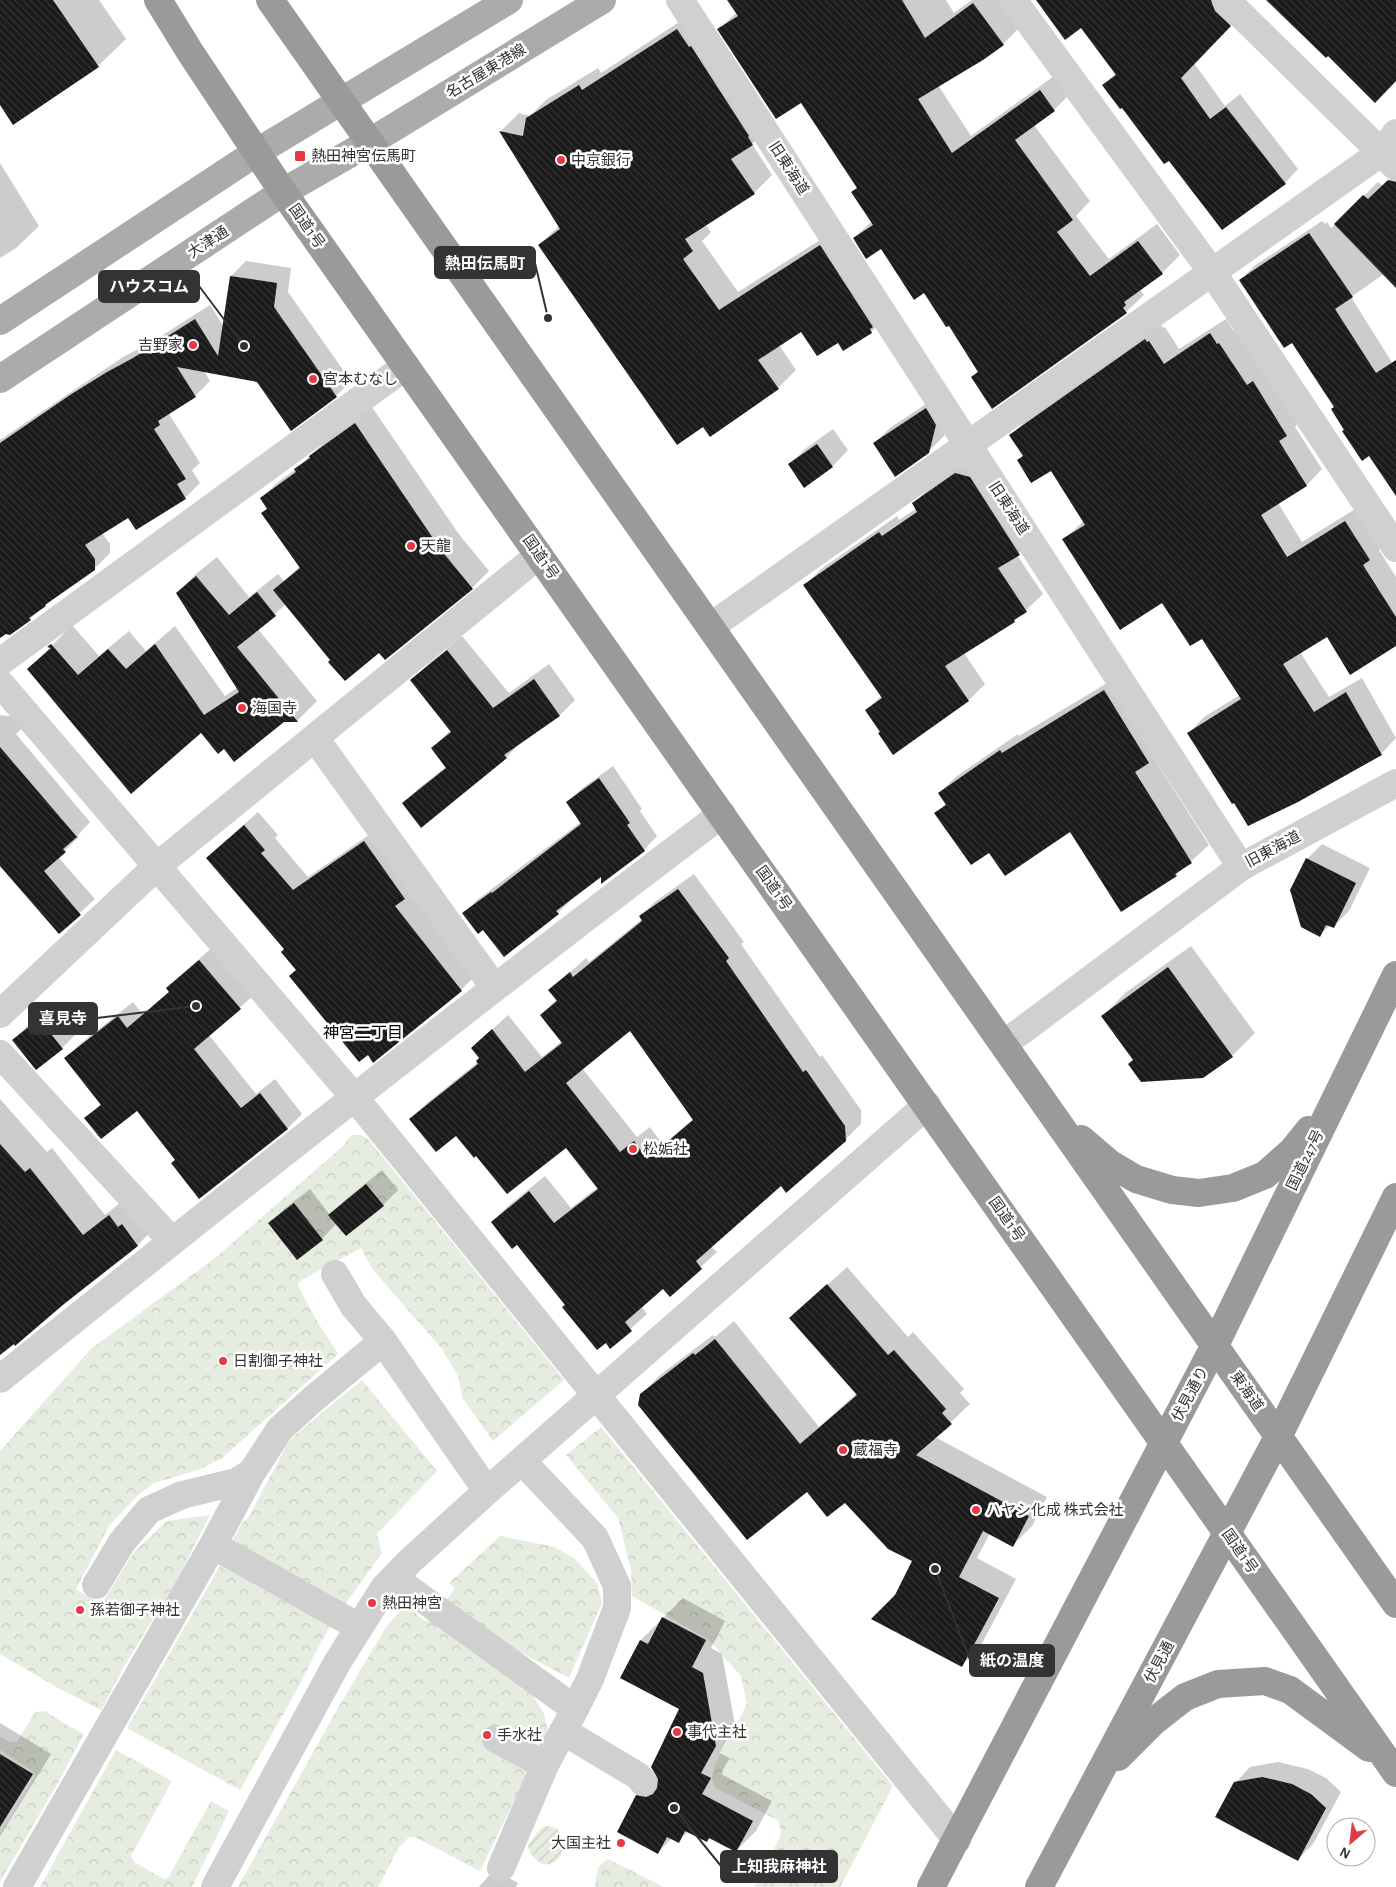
<svg xmlns="http://www.w3.org/2000/svg" width="1396" height="1887" font-family="'Alegreya Sans','Noto Sans JP',sans-serif">
  <style>
    .forest { fill: url(#forest-crowns) }
    .garden { fill: url(#garden-furrows) }
    .shadow { fill: #0003; fill-rule: evenodd }
    .building { fill: url(#building-back-hatch); fill-rule: evenodd }
    .lines { fill: none; stroke-linecap: round; stroke-linejoin: round }
    .minor { stroke: #d0d0d0; stroke-width: 28 }
    .major { stroke: #ababab; stroke-width: 28 }
    .highway { stroke: #9a9a9a; stroke-width: 28 }
    .poi-dot { fill: #e63946; stroke: #fff; stroke-width: 2 }
    .labels { text-anchor: middle; stroke-width: 5; stroke-linejoin: round; paint-order: stroke }
    .street-label { font-size: 15px; fill: #333; stroke: #fff }
    .poi-label { font-size: 15px; fill: #333; stroke: #fff; text-anchor: start }
    .neighbourhood-label { font-size: 16px; fill: #000; stroke: #fff }
    .leader { fill: none; stroke: #333; stroke-width: 2 }
    .callout-dot { fill: #333; stroke: #fff; stroke-width: 2 }
    .callout { fill: #333; stroke: #333; stroke-width: 2 }
    .callout-label { font-size: 16px; text-anchor: middle; font-weight: bold; fill: #fff }
  </style>
  <defs>
    <pattern id="forest-crowns" width="20" height="18" patternUnits="userSpaceOnUse" patternTransform="scale(1.25)"><rect width="20" height="18" fill="#e6ecdf"/><path d="M2 6a3 3 0 1 1 6 0M12 15a3 3 0 1 1 6 0" fill="none" stroke="#c6cbc0"/></pattern>
    <pattern id="garden-furrows" width="10" height="10" patternUnits="userSpaceOnUse" patternTransform="scale(1.25)"><rect width="10" height="10" fill="#e6ecdf"/><path d="M-1 1l2-2M0 10L10 0M9 11l2-2" fill="none" stroke="#c6cbc0"/></pattern>
    <pattern id="building-back-hatch" width="6" height="6" patternUnits="userSpaceOnUse" patternTransform="scale(1.25)"><rect width="6" height="6" fill="#1a1a1a"/><path d="M-1 5l2 2M0 0l6 6M5-1l2 2" fill="none" stroke="#333"/></pattern>
  </defs>
  <rect width="100%" height="100%" fill="#fff"/>
  <path class="forest" d="M351,1135H361L369,1140L564,1380L493,1441L462,1397L459,1378L442,1349L373,1270L361,1248L300,1281L298,1286L317,1321L338,1354L221,1459L198,1470L154,1483L137,1496L109,1526L76,1589L101,1605L134,1552L167,1521L210,1515L177,1580L126,1663L101,1710L58,1688L0,1654V1451L92,1348L214,1259L344,1145Z
    M362,1380L437,1471L377,1534L382,1553L346,1603L340,1607L232,1542L242,1523L248,1518L288,1443L295,1435Z
    M601,1427L893,1786L840,1887H754L781,1835L779,1821L714,1787L712,1776L715,1764L747,1704L741,1676L708,1639L632,1596L631,1570L618,1518L566,1455Z
    M500,1536L555,1547L575,1559L597,1583L602,1603L569,1678L482,1632L445,1602L455,1588L449,1583Z
    M224,1559L331,1625L322,1640L298,1688L240,1790L127,1728Z
    M406,1605L425,1621L434,1619L527,1685L544,1714L548,1732L480,1871L415,1837H409L399,1847L378,1887H238L334,1715L386,1627Z
    M45,1711L70,1727L84,1734L59,1781L0,1882V1834L36,1775L34,1772L0,1750V1737L10,1742H17L35,1712Z
    M116,1750L172,1781L131,1856L134,1862L164,1879L168,1878L211,1801L229,1811L192,1887H40Z
    M608,1859L664,1887H595L598,1867Z"/>
  <path class="garden" d="M545,1826C546,1826 553,1827 553,1827C565,1831 565,1851 558,1859C546,1872 531,1859 528,1846L537,1832Z"/>
  <path class="shadow" d="M0,0H99L126,39L98,66L0,103Z
    M729,0H946L954,13L972,0H1002L1021,26L1003,44L938,85L971,136L1058,73L1072,92L1054,110L1034,125L1090,201L1076,216L1109,259L1157,224L1180,255L1162,273L1140,290L1144,295L1126,312L972,377L979,370L949,324L924,292L881,248L854,238L872,221L858,187L801,101L719,29L737,12Z
    M1037,0H1229L1242,13L1194,63L1225,106L1240,94L1298,169L1285,183L1169,159L1104,85L1116,73L1081,27Z
    M696,11L770,126L752,144L772,175L754,193L705,224L711,232L702,241L738,292L839,228L890,313L871,332L838,341L802,331L779,345L796,370L778,388L703,425L539,245L560,225L501,131L519,113L530,116L546,100L598,68L601,73Z
    M0,163L39,226L16,248L0,258Z
    M1396,174V286L1384,274L1351,297L1393,364L1396,361V494L1369,454L1346,429L1335,406L1292,342L1240,281L1254,266L1322,221L1325,224L1327,222L1331,228L1378,182L1383,186Z
    M246,261L291,268L288,292L351,381L336,396L204,371L210,381L195,396L169,414L200,463L192,470L200,483L185,498L128,516L102,533L110,544V553L94,569L53,597L30,619L10,634L0,631V440L123,357L150,343L210,305L224,327L231,276Z
    M1226,319L1233,330L1235,328L1302,419L1295,427L1322,469L1307,485L1278,503L1302,542L1360,506L1385,544L1379,550L1396,577V644L1327,635L1300,652L1329,697L1362,678L1396,738L1381,754L1189,733L1204,717L1240,695L1202,637L1163,601L1064,539L1084,521L1051,469L1018,461L1024,455L1011,435L1026,420L1161,324L1163,328L1165,327L1179,349Z
    M941,394L951,409L944,436L928,452L874,443L890,428Z
    M372,407L458,533L489,571L472,588L385,658L379,651L332,660L286,604L258,629L317,701L297,721H283L224,748L201,732L29,669L72,625L99,656L129,631L146,651L175,626L225,696L238,687L177,593L197,573L217,557L249,597L278,574L284,581L300,566L263,513L267,508L261,498L278,482L296,469L327,440Z
    M833,429L848,450L833,466L804,486L790,464L805,449Z
    M973,457L1035,537L1017,555L1043,594L1014,621L964,653L985,684L969,700L893,753L882,731L867,710L882,695L804,586L821,569L897,516L899,520L917,508L913,504L930,487Z
    M462,636L509,693L549,664L575,700L560,715L521,742L506,758L403,804L419,788L447,766L432,748L451,730L411,681L427,665Z
    M1122,674L1165,745L1153,757L1209,845L1176,875L1121,910L1070,830L989,851L936,813L946,803L939,793L957,776L1018,734L1019,736Z
    M0,715L31,719L16,734L90,822L78,835L79,837L58,857L95,899L59,932L0,862Z
    M613,766L642,809L640,811L657,836L644,850L602,882V875L570,899L571,900L558,913L484,928L464,913L477,900L581,822L568,802L581,789Z
    M258,812L278,835L275,838L308,877L379,828L419,884L409,893L475,976L461,990L297,969L286,949L207,858Z
    M1322,844L1370,868L1349,911L1333,927L1330,925L1320,935L1307,859Z
    M694,874L744,942L741,944L820,1057L822,1055L861,1110V1124L845,1140L782,1184L711,1246L717,1252L670,1295L663,1287L641,1306L647,1314L610,1347L566,1305L517,1243L492,1222L508,1206L545,1176L571,1208L598,1187L566,1146L476,1155L456,1134L411,1119L427,1103L478,1062L480,1058L472,1048L508,1015L542,1057L562,1041L541,1015L557,999L550,990L586,958L589,962L642,919L640,916L656,901ZM631,1029L693,1119L663,1145L650,1127L637,1137L582,1068Z
    M214,946L255,994L209,1035L256,1094L275,1079L302,1114L288,1128L176,1159L137,1109L86,1119L101,1103L66,1058L81,1043L133,1002L143,1015L170,991L168,988L183,973Z
    M1191,946L1255,1033L1232,1056L1202,1077L1134,1059L1103,1016L1125,993Z
    M55,1004L77,1033L62,1048L13,1040L28,1025Z
    M0,1099L47,1152L52,1148L105,1215L131,1194L159,1223L138,1245L64,1303L17,1342L0,1354Z
    M382,1170L398,1190L383,1205L337,1223L322,1239L270,1223L285,1208L310,1189L330,1215L345,1200Z
    M847,1267L908,1337L913,1332L964,1389L960,1393L970,1404L935,1437L1047,1497L1032,1526L1013,1545L990,1533L977,1558L1016,1579L980,1647L961,1666L896,1596L913,1560L845,1502L807,1490L641,1395L660,1375L713,1335L715,1337L734,1321L819,1427L857,1393L791,1318Z
    M683,1598L725,1621L711,1648L722,1654L735,1725L720,1753L729,1758L721,1774L772,1801L756,1831L736,1851L710,1837L707,1841L689,1831L678,1841L672,1838L658,1852L637,1796L658,1775L681,1709L621,1677L641,1640Z
    M0,1723L51,1754L0,1836Z
    M1278,1762L1308,1769L1326,1778L1341,1792L1313,1844L1298,1859L1235,1783L1250,1767Z
    M494,1870L518,1883L516,1887H479Z"/>
  <path class="building" d="M0,0H53L99,67L13,125L0,105Z
    M727,0H902L925,38L973,3L1004,45L983,60L918,99L952,153L1040,90L1055,111L1015,140L1073,220L1057,232L1090,276L1138,241L1163,274L1124,302L1126,305L1123,308L1127,313L992,409L971,377L978,372L949,326L946,327L924,293L914,300L881,249L866,259L853,238L873,225L851,192L857,188L801,103L776,119L717,29L738,16Z
    M1036,0H1211L1215,11L1231,26L1181,78L1210,119L1226,107L1286,184L1222,230L1169,161L1164,164L1122,108L1120,109L1102,85L1116,75L1081,28L1065,40Z
    M1266,0H1396V81L1375,103L1328,56L1326,58Z
    M677,29L689,47L691,46L749,136L748,137L753,145L731,159L755,194L685,239L693,251L683,259L719,310L820,245L873,327L870,329L872,333L843,351L838,343L817,356L801,332L758,360L779,389L710,437L703,427L677,445L538,245L560,229L499,131L523,136L526,118L579,85L582,90Z
    M1388,180L1396,182V288L1334,224L1363,195L1368,199Z
    M1309,233L1353,297L1335,309L1376,373L1396,360V496L1369,456L1362,461L1342,431L1344,430L1331,409L1334,407L1292,343L1284,348L1239,280Z
    M230,276L277,283L274,307L337,397L291,431L257,382L177,367L196,397L158,421L160,425L154,429L186,479L177,484L186,499L136,530L128,518L85,545L95,559V570L45,605L46,606L29,618L31,620L10,635L6,634L0,638V443L70,395L107,372L133,358L195,319L218,356Z
    M1210,333L1217,344L1219,343L1247,385L1253,381L1287,436L1279,441L1307,486L1261,515L1287,557L1345,521L1370,560L1363,565L1396,617V646L1350,675L1327,637L1283,664L1314,712L1346,692L1382,755L1298,802L1248,826L1234,803L1232,804L1187,733L1241,699L1202,639L1190,646L1162,603L1120,630L1062,539L1085,525L1051,471L1031,483L1017,460L1023,456L1009,435L1145,339L1147,342L1149,341L1164,364Z
    M926,408L936,425L929,453L895,477L873,443Z
    M355,423L441,550L473,589L385,660L379,653L345,681L328,662L330,660L273,590L300,568L261,513L267,509L260,498L296,472L294,469L310,458L309,456Z
    M817,444L833,467L804,488L788,464Z
    M955,473L970,477L1020,555L998,568L1027,612L1014,620L1015,622L945,666L969,701L893,755L878,733L880,732L865,710L882,698L803,585L879,532L882,536L917,512L912,503Z
    M196,576L229,615L257,592L276,616L237,647L298,722H284L234,762L224,749L218,754L201,733L131,794L27,669L51,648L47,647L51,644L78,675L108,649L126,669L155,644L204,715L239,692L176,593Z
    M447,650L493,708L534,679L560,716L504,755L507,758L421,828L402,803L446,768L431,748L451,732L410,680Z
    M1104,690L1149,763L1135,772L1192,863L1175,874L1177,876L1121,912L1070,832L1005,876L989,853L971,865L934,813L946,805L938,793L1000,750L1002,753Z
    M0,747L77,837L63,849L66,852L44,871L81,915L59,934L0,866Z
    M599,778L630,823L627,825L645,851L601,884V877L556,911L559,914L504,957L483,930L478,934L462,913L491,892L492,893L581,824L566,802Z
    M244,825L265,850L261,853L293,890L364,841L405,899L395,906L462,991L373,1063L368,1055L359,1062L289,976L296,970L281,952L284,949L206,858Z
    M1306,858L1356,883L1334,928L1326,925L1320,937L1301,927L1290,890Z
    M678,889L729,958L726,961L803,1072L806,1070L845,1126L846,1141L786,1193L781,1186L696,1261L702,1269L670,1297L663,1289L625,1322L632,1331L610,1349L606,1343L597,1350L562,1307L565,1305L517,1245L512,1249L491,1222L529,1191L554,1223L598,1189L566,1148L507,1194L476,1156L474,1158L456,1136L436,1152L409,1119L478,1064L476,1061L479,1058L471,1048L492,1029L525,1072L562,1043L540,1015L557,1001L548,990L570,972L573,977L642,921L639,916ZM630,1031L693,1120L647,1159L634,1141L620,1152L566,1083Z
    M199,960L241,1009L194,1049L241,1108L260,1093L288,1129L199,1199L171,1163L175,1160L137,1111L101,1139L84,1118L101,1105L64,1058L118,1016L127,1028L169,992L166,988Z
    M1168,967L1233,1057L1203,1078L1141,1082L1128,1064L1133,1060L1101,1016Z
    M39,1019L63,1049L36,1070L12,1040Z
    M0,1144L25,1172L30,1168L83,1235L109,1215L118,1227L122,1224L138,1246L64,1304L15,1346L14,1344L0,1355Z
    M366,1184L384,1206L346,1236L328,1215Z
    M294,1203L323,1240L297,1260L268,1223Z
    M827,1284L888,1355L894,1350L946,1409L942,1413L952,1424L916,1455L1029,1516L1013,1547L983,1531L959,1577L999,1598L962,1667L871,1619L895,1595L912,1561L888,1549L845,1503L827,1517L807,1492L747,1540L638,1405L640,1394L693,1353L695,1355L715,1339L800,1444L857,1395L789,1318Z
    M662,1617L706,1640L692,1667L703,1673L716,1746L701,1773L711,1778L702,1794L753,1821L736,1852L709,1838L707,1842L685,1831L679,1843L667,1837L658,1854L617,1832L636,1795L646,1797L653,1794L657,1788L658,1779L651,1767L679,1709L620,1678L640,1640L648,1644Z
    M0,1754L33,1774L0,1827Z
    M1262,1777L1292,1784L1311,1794L1326,1808L1298,1861L1215,1817L1234,1782Z"/>
  <g class="lines">
    <path class="minor" d="M680,0L1241,867
      M1013,0L1212,272L1396,548
      M1226,0L1396,167
      M710,627L1382,152L1396,133
      M0,662L406,366
      M0,683L355,1098L957,1840
      M315,738L494,987
      M0,1014L157,866L539,555
      M1004,1044L1241,867L1396,783
      M0,1054L172,1241
      M335,1274L353,1305L383,1341L487,1491
      M0,1379C238,1188 478,998 722,814
      M522,1461L595,1538L617,1586V1608L590,1679L575,1709
      M213,1545L359,1627
      M394,1578L575,1709L545,1765L501,1868
      M96,1585L122,1542L149,1510L182,1495L236,1482L252,1472
      M563,1731L638,1776L643,1782
      M496,1739L545,1765
      M17,1887L213,1545L252,1472L280,1429L312,1400L383,1341
      M215,1887L337,1663L384,1588L409,1562L487,1491L927,1105"/>
    <path class="major" d="M0,321L257,152L509,0
      M0,379L283,192L370,142L602,0"/>
    <path class="highway" d="M158,0L190,52L283,192L1396,1773
      M270,0L1396,1604
      M1081,1139L1109,1163L1136,1179L1172,1190L1199,1193L1233,1188L1265,1175L1292,1151L1309,1130
      M1118,1757L1153,1722L1185,1697L1218,1684L1265,1681L1290,1690L1369,1748
      M931,1887L1215,1345L1396,975
      M1039,1887L1278,1437L1396,1197"/>
  </g>
  <g class="poi-dot">
    <rect x="294" y="150" width="12" height="12" rx="2.5"/>
    <circle cx="561" cy="160" r="5"/>
    <circle cx="193" cy="345" r="5"/>
    <circle cx="313" cy="379" r="5"/>
    <circle cx="411" cy="546" r="5"/>
    <circle cx="242" cy="708" r="5"/>
    <circle cx="633" cy="1149" r="5"/>
    <circle cx="223" cy="1361" r="5"/>
    <circle cx="843" cy="1450" r="5"/>
    <circle cx="976" cy="1510" r="5"/>
    <circle cx="372" cy="1603" r="5"/>
    <circle cx="80" cy="1610" r="5"/>
    <circle cx="677" cy="1732" r="5"/>
    <circle cx="487" cy="1735" r="5"/>
    <circle cx="621" cy="1843" r="5"/>
  </g>
  <g class="labels">
    <g class="street-label">
      <text transform="translate(486 71) rotate(-31)" y="5">名古屋東港線</text>
      <text transform="translate(789 168) rotate(57)" y="5">旧東海道</text>
      <text transform="translate(307 226) rotate(55)" y="5">国道1号</text>
      <text transform="translate(208 242) rotate(-33)" y="5">大津通</text>
      <text transform="translate(1009 508) rotate(57)" y="5">旧東海道</text>
      <text transform="translate(541 557) rotate(55)" y="5">国道1号</text>
      <text transform="translate(1273 849) rotate(-28)" y="5">旧東海道</text>
      <text transform="translate(774 888) rotate(55)" y="5">国道1号</text>
      <text transform="translate(1305 1160) rotate(-64)" y="5">国道247号</text>
      <text transform="translate(1007 1219) rotate(55)" y="5">国道1号</text>
      <text transform="translate(1247 1391) rotate(55)" y="5">東海道</text>
      <text transform="translate(1190 1394) rotate(-62)" y="5">伏見通り</text>
      <text transform="translate(1240 1551) rotate(55)" y="5">国道1号</text>
      <text transform="translate(1159 1662) rotate(-62)" y="5">伏見通</text>
    </g>
    <g class="poi-label">
      <text x="311" y="161">熱田神宮伝馬町</text>
      <text x="571" y="165">中京銀行</text>
      <text x="183" y="350" text-anchor="end">吉野家</text>
      <text x="323" y="384">宮本むなし</text>
      <text x="421" y="551">天龍</text>
      <text x="252" y="713">海国寺</text>
      <text x="643" y="1154">松姤社</text>
      <text x="233" y="1366">日割御子神社</text>
      <text x="853" y="1455">蔵福寺</text>
      <text x="986" y="1515">ハヤシ化成 株式会社</text>
      <text x="382" y="1608">熱田神宮</text>
      <text x="90" y="1615">孫若御子神社</text>
      <text x="687" y="1737">事代主社</text>
      <text x="497" y="1740">手水社</text>
      <text x="611" y="1848" text-anchor="end">大国主社</text>
    </g>
    <g class="neighbourhood-label">
      <text x="363" y="1038">神宮二丁目</text>
    </g>
  </g>
  <path class="leader" d="M548 318L535 263M244 346L199 286M196 1006L97 1018M935 1569L970 1660M674 1808L721 1866"/>
  <g class="callout-dot">
    <circle cx="548" cy="318" r="5"/>
    <circle cx="244" cy="346" r="5"/>
    <circle cx="196" cy="1006" r="5"/>
    <circle cx="935" cy="1569" r="5"/>
    <circle cx="674" cy="1808" r="5"/>
  </g>
  <g class="callout">
    <rect x="435" y="247" width="100" height="31" rx="5"/>
    <rect x="99" y="271" width="100" height="31" rx="5"/>
    <rect x="29" y="1003" width="68" height="31" rx="5"/>
    <rect x="970" y="1645" width="84" height="31" rx="5"/>
    <rect x="721" y="1851" width="116" height="31" rx="5"/>
  </g>
  <g class="callout-label">
    <text x="485" y="269">熱田伝馬町</text>
    <text x="149" y="292">ハウスコム</text>
    <text x="63" y="1024">喜見寺</text>
    <text x="1012" y="1666">紙の温度</text>
    <text x="779" y="1872">上知我麻神社</text>
  </g>
  <g transform="translate(1351 1842) rotate(208)"><circle r="24" fill="#ffffff" stroke="#adadad"/>
  <path d="M0-4L9 19L0 12L-9 19Z" fill="#e63946"/>
  <text y="-8" font-size="14" font-weight="bold" text-anchor="middle" fill="#333333">N</text>
  </g>
</svg>
